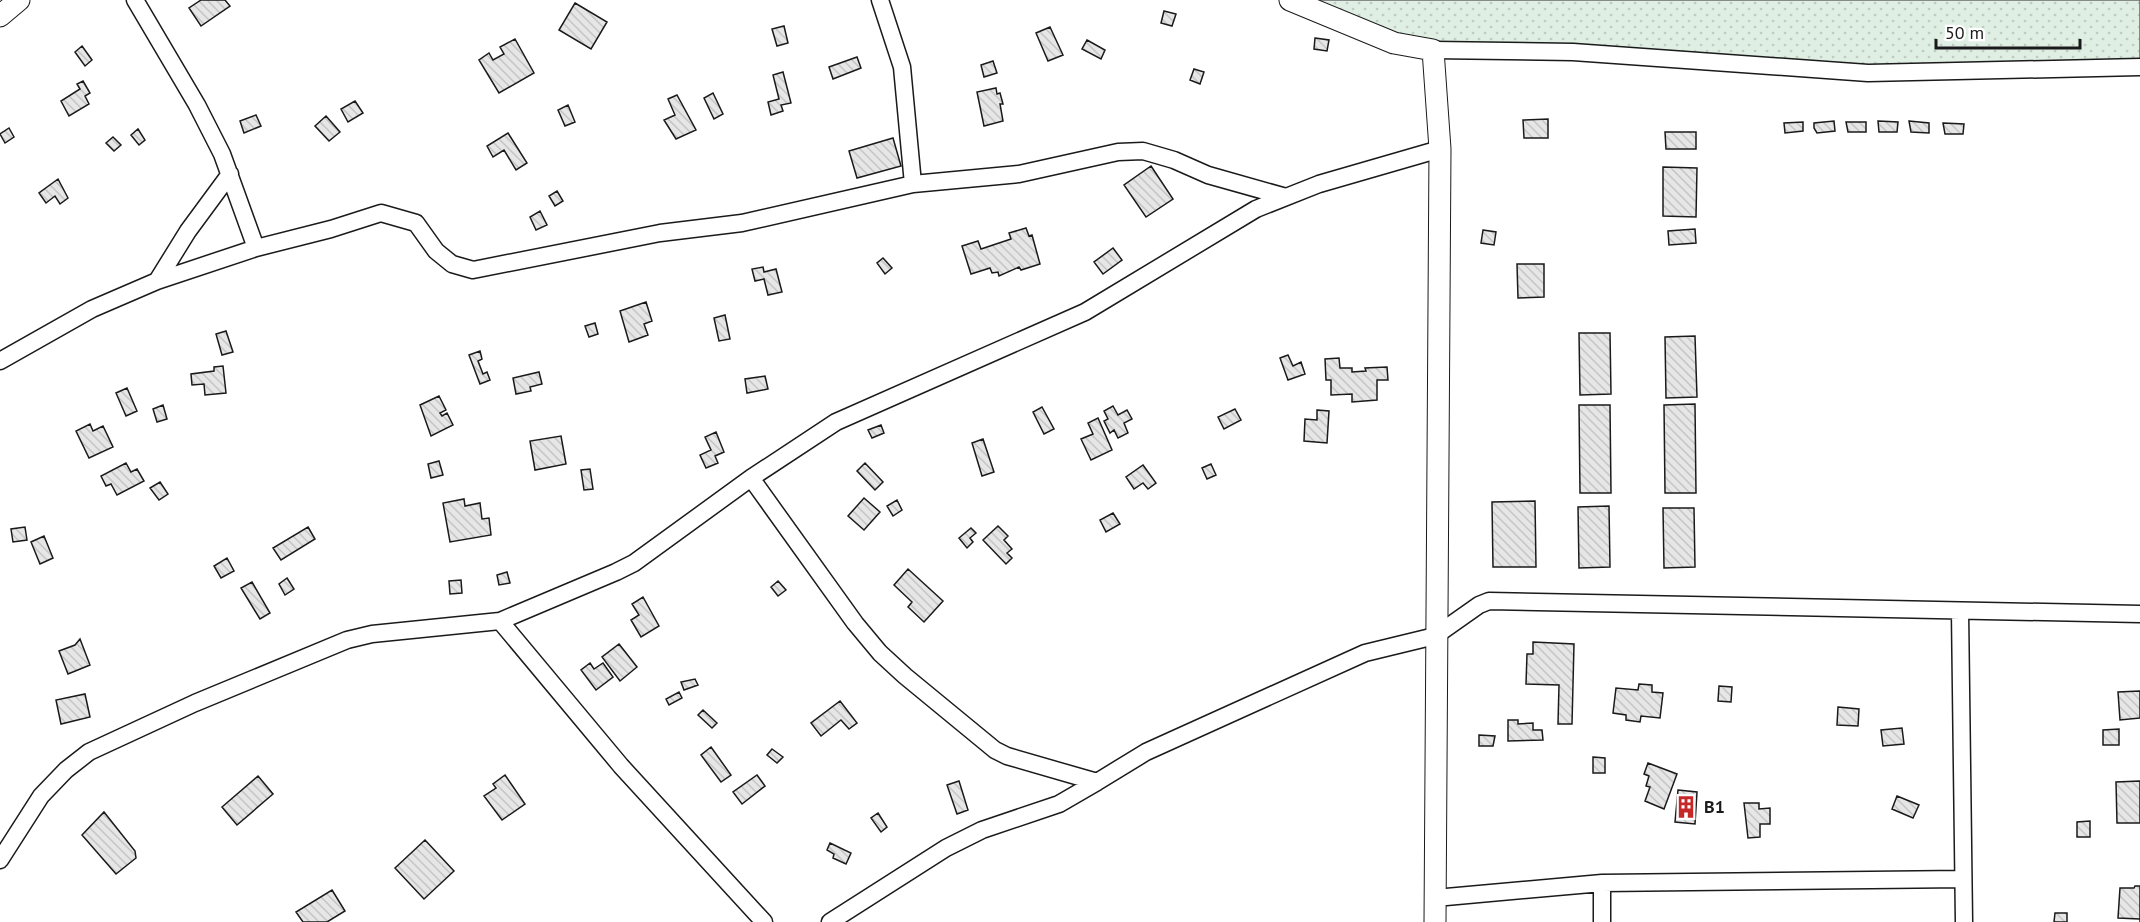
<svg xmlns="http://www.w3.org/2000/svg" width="2140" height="922" font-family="'PT Sans',sans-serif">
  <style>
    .green { fill: url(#green-dots); stroke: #6a6a6a; stroke-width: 1.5 }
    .building { fill: url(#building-back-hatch); stroke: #1a1a1a; stroke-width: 1.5 }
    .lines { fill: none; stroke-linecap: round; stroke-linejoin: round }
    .minor-casing { stroke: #1a1a1a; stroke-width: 19 }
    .tertiary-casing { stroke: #1a1a1a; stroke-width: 23 }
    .minor { stroke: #fff; stroke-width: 16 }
    .tertiary { stroke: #fff; stroke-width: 21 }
    .labels { text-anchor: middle; stroke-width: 4.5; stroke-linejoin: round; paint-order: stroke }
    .poi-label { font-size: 18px; font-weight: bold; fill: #1a1a1a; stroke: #fff; text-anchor: start }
  </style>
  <defs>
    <pattern id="green-dots" width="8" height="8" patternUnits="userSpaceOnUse" patternTransform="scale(1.5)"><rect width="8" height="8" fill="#e0efe3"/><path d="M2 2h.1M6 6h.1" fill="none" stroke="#c0ccc2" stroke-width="1.8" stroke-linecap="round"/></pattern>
    <pattern id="building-back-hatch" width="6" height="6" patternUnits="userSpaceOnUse" patternTransform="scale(1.5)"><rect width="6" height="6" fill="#e6e6e6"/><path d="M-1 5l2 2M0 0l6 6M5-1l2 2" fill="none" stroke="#c5c5c5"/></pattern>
  </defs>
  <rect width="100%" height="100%" fill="#fff"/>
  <path class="green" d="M1290,0H2140V67L1868,73L1433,50Z"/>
  <path class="building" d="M201,0H225L230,6L201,26L189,8Z
    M575,3L607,22L591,49L559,30Z
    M1164,11L1176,14L1172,26L1161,23Z
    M784,26L788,43L777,46L772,29Z
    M1050,27L1063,55L1048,61L1036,33Z
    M1315,38L1329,40L1327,51L1314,49Z
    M515,39L534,73L499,93L479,60L489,53L493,60L504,54L500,47Z
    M1087,40L1105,50L1101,59L1082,49Z
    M82,46L92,60L85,66L75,52Z
    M857,57L861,68L833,79L829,67Z
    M993,61L997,73L984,77L981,65Z
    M1194,69L1204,72L1200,84L1190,80Z
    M783,72L791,103L781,105L783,111L771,115L768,102L779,99L773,75Z
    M83,81L90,93L85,96L89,104L69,116L61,101L80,89L77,84Z
    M996,88L997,94L1000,93L1003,104H1000L1003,121L984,126L977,92Z
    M713,93L723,114L714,119L704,98Z
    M677,95L696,130L676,139L664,120L675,115L668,99Z
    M355,101L363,113L348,122L341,109Z
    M568,105L575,122L565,126L558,110Z
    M256,115L261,126L244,133L240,121Z
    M326,116L340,132L329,141L315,126Z
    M1548,119V138H1524L1523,120Z
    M1834,121L1835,131L1817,133L1814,128V123Z
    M1878,121L1898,122L1897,132H1879Z
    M1909,121L1929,123V133L1911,132Z
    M1803,122V131L1785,133L1784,123Z
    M1846,122H1866V132H1848Z
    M1943,123L1964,124L1963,134H1945Z
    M9,128L14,137L5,143L0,134Z
    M138,129L145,140L139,145L131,135Z
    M1665,132H1696V149H1666Z
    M508,133L527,163L516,170L504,150L493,157L487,146Z
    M113,137L121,145L114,151L106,143Z
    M893,138L901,166L857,178L849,151Z
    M1151,166L1173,199L1146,217L1124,185Z
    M1663,167L1697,168L1696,217L1663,216Z
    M58,179L68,198L60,204L55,196L46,203L39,193Z
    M557,191L563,201L555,206L549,196Z
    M540,211L547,225L536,230L530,217Z
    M1026,228L1029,236L1032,235L1040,264L1021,270L1019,267L999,276L998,272L992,273L990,268L971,274L962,246L978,241L981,249L1011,239L1009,233Z
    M1695,229L1696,243L1669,245L1668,231Z
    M1483,230L1496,232L1494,245L1481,243Z
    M1113,248L1122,260L1103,274L1094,262Z
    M883,258L892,268L885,274L877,263Z
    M1517,264H1544V297L1518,298Z
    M763,267L764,272L776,269L782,292L768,295L764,279L755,281L752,269Z
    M646,302L652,321L644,324L648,335L629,342L620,311Z
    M725,315L730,339L719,341L714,318Z
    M595,323L598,334L589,337L585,326Z
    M226,331L233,352L222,355L216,334Z
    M1579,333H1610L1611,394L1580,395Z
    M1695,336L1697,397L1666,398L1665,337Z
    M480,351L482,359L478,361L483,374L487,372L490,380L480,384L469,355Z
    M1288,355L1293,366L1301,362L1305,374L1288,380L1280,358Z
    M1339,358L1340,368H1352V372L1366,371L1365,368L1387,367L1388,380H1377V400L1352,402V394L1331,395V380H1326L1325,359Z
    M223,366L226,393L205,395L204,384L192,385L191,374L214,371V367Z
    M539,372L542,384L530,387L531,391L516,394L513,378Z
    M765,376L768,389L747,393L745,379Z
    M127,388L137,411L126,416L116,393Z
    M439,396L446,410L440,413L442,416L447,413L453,425L431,436L420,405Z
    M1695,404L1696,493H1665L1664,405Z
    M163,405L167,419L157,422L153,409Z
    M1579,405H1610L1611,493H1580Z
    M1113,406L1118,415L1127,410L1132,419L1124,423L1128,433L1118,438L1114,430L1110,433L1104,421L1108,419L1104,411Z
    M1042,407L1054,429L1044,434L1033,412Z
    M1235,409L1241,420L1224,429L1218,417Z
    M1317,410L1329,411L1327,443L1304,441L1305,419L1317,420Z
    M1098,418L1112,450L1091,460L1081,439L1093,434L1088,423Z
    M90,424L93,431L103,426L113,447L89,458L76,431Z
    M881,425L884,433L872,438L868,430Z
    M716,432L724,452L715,456L718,463L706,468L700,455L711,450L705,437Z
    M561,436L566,464L535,470L530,441Z
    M983,439L994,472L982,476L972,443Z
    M439,461L443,475L431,478L428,464Z
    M126,463L131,472L137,469L144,481L117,495L111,484L106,486L101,476Z
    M865,463L883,482L875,490L857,471Z
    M1211,464L1216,475L1207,479L1202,468Z
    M1143,465L1156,483L1148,489L1143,483L1134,489L1126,477Z
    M590,469L593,489L584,490L581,470Z
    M160,482L168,494L159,500L150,488Z
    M864,498L880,512L864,530L848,516Z
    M464,499L465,506L480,503L482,519L489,518L491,535L450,542L443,503Z
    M897,500L902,510L893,516L887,506Z
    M1535,501L1536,567H1493L1492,502Z
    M1609,506L1610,567L1579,568L1578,507Z
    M1663,508H1694L1695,567L1664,568Z
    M1113,513L1120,524L1106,532L1100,520Z
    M998,526L1008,536L1004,540L1012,549L1007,553L1012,558L1006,564L983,540Z
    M25,527L27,540L13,542L11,529Z
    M308,527L315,539L281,560L273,548Z
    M971,528L976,533L970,538L973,542L967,548L959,538Z
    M44,536L53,558L40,564L31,542Z
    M227,558L234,571L221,578L214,566Z
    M908,569L943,601L924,622L908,607L912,602L894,585Z
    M507,572L510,583L499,585L497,575Z
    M287,578L294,589L285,595L279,584Z
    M461,580L462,593L450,594L449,581Z
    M778,581L786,590L778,596L771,587Z
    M252,582L270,613L260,619L241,588Z
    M643,597L659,626L641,637L631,620L639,615L632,604Z
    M80,639L90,665L68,674L59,651L75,645Z
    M1533,642L1574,644L1572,724H1558L1559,685L1526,684L1527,654H1533Z
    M619,644L637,667L620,681L602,657Z
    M590,663L594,669L603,663L613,677L596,690L581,670Z
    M695,679L698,685L684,690L681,682Z
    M1639,684L1652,685V692L1663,693L1660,718L1641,716L1640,722L1626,720V715L1613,713L1616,688L1638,690Z
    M1719,686L1732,687L1731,702L1718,701Z
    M2140,691V718L2120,720L2118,692Z
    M679,692L682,698L669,705L666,699Z
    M85,694L90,717L61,724L56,700Z
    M840,701L857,723L849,729L841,720L821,736L811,723Z
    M1838,707L1859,709L1858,726L1837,725Z
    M703,710L717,723L712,728L698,715Z
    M1508,720H1518V724L1533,723V730H1542L1543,740L1508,741Z
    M1902,728L1904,744L1883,746L1881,730Z
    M2119,729V745H2103V730Z
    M1479,735L1495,736L1493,746H1479Z
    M711,747L731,775L721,782L701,755Z
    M772,749L783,757L777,763L767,755Z
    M1593,757L1605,758V773H1593Z
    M1648,763L1677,774L1664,809L1645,801L1650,787L1646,786L1649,776L1644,774Z
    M505,775L525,804L502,820L484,796L496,788L493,784Z
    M757,775L765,786L742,804L733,792Z
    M258,776L273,794L237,825L222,807Z
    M959,781L968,810L957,814L947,785Z
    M2140,781V823H2117L2116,782Z
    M1678,790L1697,792L1695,824L1675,822Z
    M1897,796L1919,805L1913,818L1892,809Z
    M1744,803H1759V809L1770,808V824H1760V837L1748,838Z
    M104,812L135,851L136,858L116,874L82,835Z
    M878,813L887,827L881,832L871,818Z
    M2090,821V837H2077V822Z
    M425,840L454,871L424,899L395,868Z
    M830,843L851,853L846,864L833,858L834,854L827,850Z
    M2135,886H2140V922V919L2118,918L2120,888H2134Z
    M332,890L345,911L327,922H303L296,912Z
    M2055,913H2067V922H2054Z"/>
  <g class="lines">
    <g class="minor-casing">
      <path id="minor" d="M880,0L902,67L913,184
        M1433,50L1573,52L1868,73L2140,67
        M256,248L331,229L381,213L416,223L436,251L452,264L473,270L660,233L742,223L913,184L1019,174L1118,152L1143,151L1174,160L1208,175L1286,197
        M157,281L188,231L230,174
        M0,361L92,309L157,281L256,248L222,154L197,105L135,0
        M751,478L855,623L880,653L905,676L995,750L1007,756L1097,782L1146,752L1365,653L1435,636L1479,605L1489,601L2140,614
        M1960,611L1964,922
        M500,621L621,766L764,922
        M0,860L41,796L66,770L89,752L195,703L347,640L372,634L500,621L616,572L634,563L751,478L836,422L1085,312L1256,209L1319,184L1440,149
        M1602,883L1963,879
        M1435,898L1602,883V922
        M830,922L946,848L982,830L1059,804L1097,782"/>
    </g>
    <g class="tertiary-casing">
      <path id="tertiary" d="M1290,0L1394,43L1433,50L1440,149L1435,922
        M0,16L19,0"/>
    </g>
    <use href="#minor" class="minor"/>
    <use href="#tertiary" class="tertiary"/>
  </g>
  <defs>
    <g id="building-bare" transform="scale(1.8)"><path d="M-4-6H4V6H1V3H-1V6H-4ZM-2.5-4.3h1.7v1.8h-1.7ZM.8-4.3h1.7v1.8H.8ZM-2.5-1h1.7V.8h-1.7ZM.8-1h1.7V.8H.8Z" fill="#c62828" stroke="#fff" stroke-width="2.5" paint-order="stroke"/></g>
  </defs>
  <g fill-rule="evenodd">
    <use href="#building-bare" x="1686" y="807"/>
  </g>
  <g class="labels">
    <g class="poi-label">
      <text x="1704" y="813">B1</text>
    </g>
  </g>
  <path d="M1936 39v9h144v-9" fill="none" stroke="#1a1a1a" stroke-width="3"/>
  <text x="1945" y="39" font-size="18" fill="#1a1a1a" stroke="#ffffff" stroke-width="4.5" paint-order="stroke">50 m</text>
</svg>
